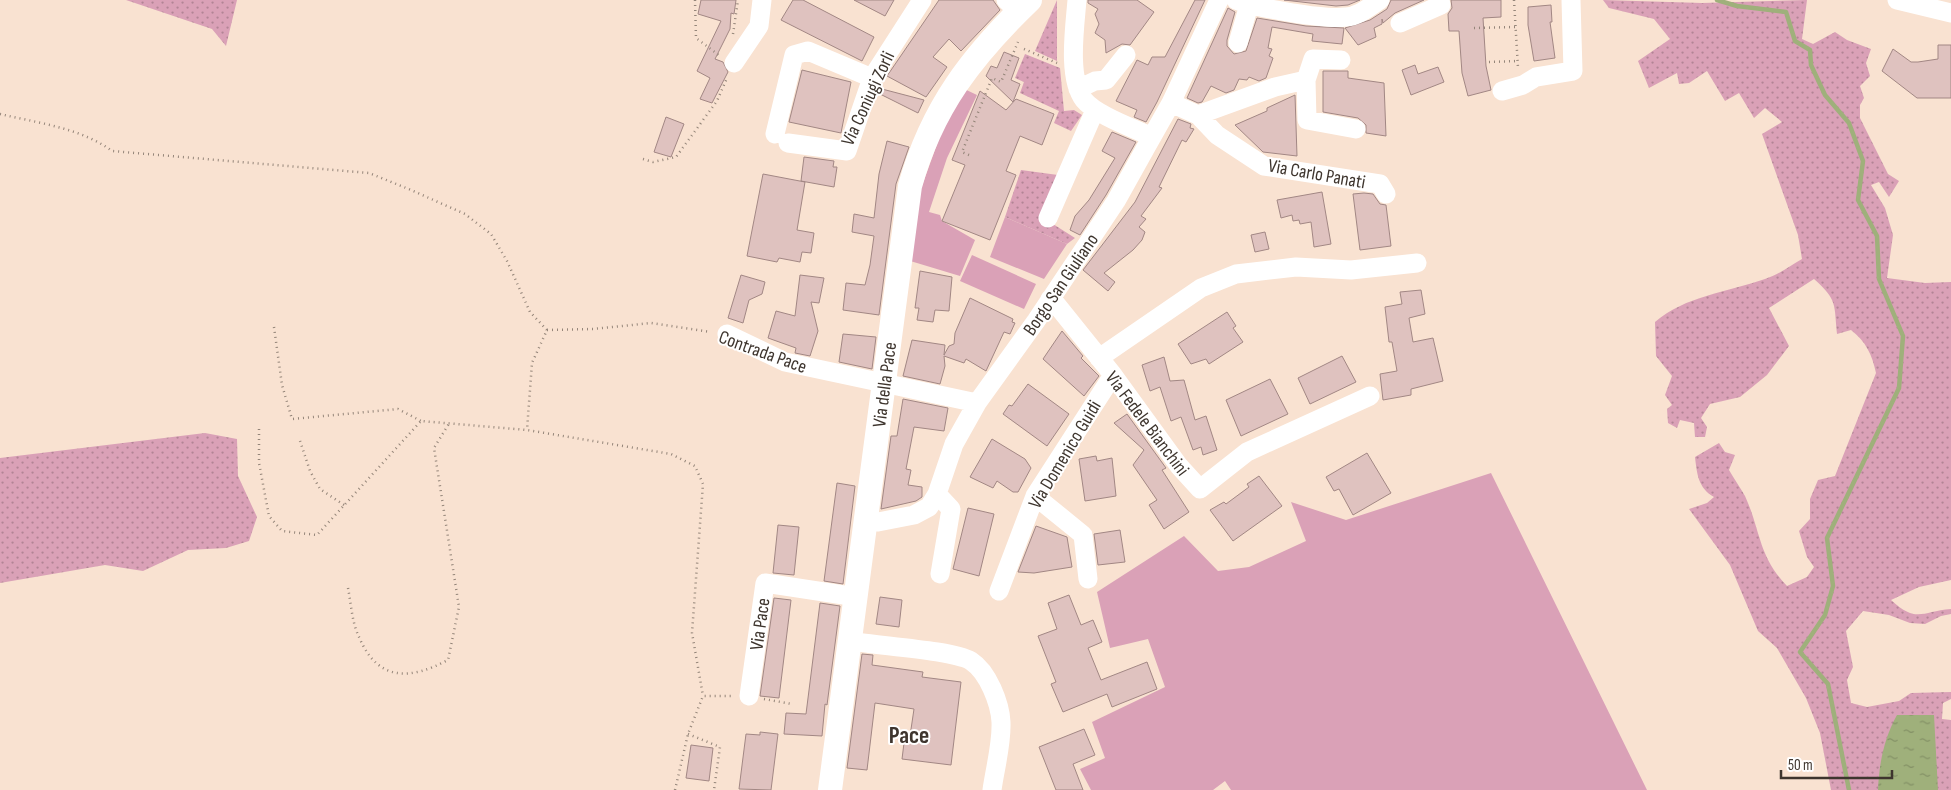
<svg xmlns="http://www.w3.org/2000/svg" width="1951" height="790" font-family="'Sofia Sans Condensed',sans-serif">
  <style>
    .grass { fill: url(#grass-dots) }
    .park { fill: #daa1b7 }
    .water { fill: url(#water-ripples) }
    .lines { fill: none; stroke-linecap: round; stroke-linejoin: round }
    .stream { stroke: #9fb07b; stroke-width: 4.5 }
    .building { fill: #dfc2bf; stroke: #a28784 }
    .path { stroke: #948579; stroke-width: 2.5; stroke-dasharray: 1 4; stroke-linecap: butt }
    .minor { stroke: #fff; stroke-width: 19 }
    .major { stroke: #fff; stroke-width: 24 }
    .labels { text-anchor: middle; stroke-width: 4; stroke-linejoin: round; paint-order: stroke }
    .street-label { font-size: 19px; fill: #3e352e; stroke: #fff }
    .district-label { font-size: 24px; font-weight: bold; fill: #3e352e; stroke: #fff }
  </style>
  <defs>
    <pattern id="grass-dots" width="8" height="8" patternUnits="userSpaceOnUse" patternTransform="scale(1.25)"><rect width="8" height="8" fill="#daa1b7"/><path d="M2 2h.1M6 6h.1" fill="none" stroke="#b28495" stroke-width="1.8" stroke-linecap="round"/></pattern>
    <pattern id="water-ripples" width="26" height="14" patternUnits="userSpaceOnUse" patternTransform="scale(1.25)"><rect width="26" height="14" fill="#9fb07b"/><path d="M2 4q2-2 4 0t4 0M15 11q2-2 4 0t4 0" fill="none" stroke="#839065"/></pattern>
  </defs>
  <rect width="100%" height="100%" fill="#f9e2d1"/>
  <path class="grass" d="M126,0H237L226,46L212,29Z
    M1057,0V61L1035,51Z
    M1603,0L1702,3L1807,0L1802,39L1813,44L1835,32L1847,40L1871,49L1866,63L1870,76L1860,86L1864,98L1860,105V118L1888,174L1899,181L1889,197L1879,182L1871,185L1885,208L1893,235L1887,278L1925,283L1951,282V580L1919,587L1891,600C1917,624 1922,611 1951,609V614L1941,616L1925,624L1910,623L1889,615L1863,611L1846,631L1853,667L1847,680L1851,703L1867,707L1899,701L1911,693L1951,692V699L1943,703L1942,719L1951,720V790H1831L1820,733L1806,698L1777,648L1758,631L1730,565L1689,509L1707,503L1714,497C1698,488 1697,474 1695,457L1719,443L1725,452L1735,455L1729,470C1734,479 1740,487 1745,496C1761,531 1758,556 1787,586L1807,577L1814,567L1807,557L1799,531L1810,519V499L1818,480L1835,476L1876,373C1872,354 1866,342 1851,330L1837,334C1834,305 1838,300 1814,279L1769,308L1789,346L1767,375L1740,397L1710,404L1701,418L1707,427L1705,437H1695L1694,423L1680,420L1677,428L1668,423L1667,409L1672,405L1665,395L1672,376L1656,356L1655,322C1685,296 1728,292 1765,279C1778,275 1790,266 1802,259L1798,235L1762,134L1782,122L1765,108L1754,118L1739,93L1725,101L1707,71L1689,83L1679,84L1677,73L1649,88L1638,61L1670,39L1654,19L1609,8Z
    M1025,54L1060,68L1064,111L1074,110L1082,115L1071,131L1054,123L1059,111L1020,93L1024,82L1015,78Z
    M1021,170L1058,175L1042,217L1075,238L1067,244L1005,217Z
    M205,433L237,439L238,476L257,517L249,541L226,548L188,550L143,571L105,565L0,583V458Z"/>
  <path class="park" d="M958,86L977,95L947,158L929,212L940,215L942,221L975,240L960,276L907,260L914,208Z
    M1005,217L1067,244L1044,279L990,257Z
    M972,255L1036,284L1024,309L960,281Z
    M1491,473L1647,790H1231L1225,781L1213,790H1091L1080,769L1105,758L1092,722L1165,687L1148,639L1110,648L1097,592L1184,536L1218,571L1249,567L1306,541L1291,502L1346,520Z"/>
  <path class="water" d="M1897,715H1934L1938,790H1878C1879,764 1884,738 1897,715Z"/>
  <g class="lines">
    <path class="stream" d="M1717,0L1737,6L1786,12L1795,41L1810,50L1811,65L1825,95L1849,123L1863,161L1858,200L1877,236L1879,279L1903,336L1899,388L1827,538L1833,586L1825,615L1800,652L1828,684L1849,790"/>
  </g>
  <path class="building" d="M701,0H736L734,14L731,13L730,29L715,59L723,62L728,72L712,103L700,99L710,78L697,71L721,21L698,14Z
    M793,0H803L874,37L862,61L781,20Z
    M854,0H894L885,16Z
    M939,0H993L1000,10L961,51L949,39L933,57L947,67L926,97L887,76Z
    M1088,0H1137L1154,12L1130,45L1122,44L1106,53L1105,40L1095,33L1099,24L1095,14L1098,9L1088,3Z
    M1195,0H1205L1157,102L1146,122L1134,117L1137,110L1116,101L1137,60L1148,65L1152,57H1165Z
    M1284,0H1360L1348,5L1336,6Z
    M1391,0H1424L1395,13L1383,23L1382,19V24L1374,28L1376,37L1358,45L1345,28L1370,20L1387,9Z
    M1451,0H1501V17L1483,18L1486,66L1491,90L1468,96L1462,73L1459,31H1449L1448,14L1452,8Z
    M1551,5L1552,22H1550L1555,58L1534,61L1528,25V7Z
    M1228,8L1235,12L1227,40V46L1234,54L1246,51L1257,18L1306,26L1344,28L1342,44L1312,41L1313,34L1272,27L1268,48L1272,49L1269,56L1273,58L1266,78L1259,81L1249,77L1247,80L1239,79L1234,90L1226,93L1211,86L1202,102L1198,103L1187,98Z
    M1938,45H1951V98H1917L1882,71L1893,49L1911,62H1918L1938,59Z
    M1004,52L1019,58L1011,80L1020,84L1013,102L986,76L991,66L997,68Z
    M1415,65L1418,74L1438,67L1444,82L1411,95L1402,70Z
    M802,70L851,82L841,133L789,122Z
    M1323,71H1348V78L1384,83L1386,136L1366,133V125L1358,118L1323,112Z
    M882,89L924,100L918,113L880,94Z
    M980,91L1006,110L1016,99L1054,114L1042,145L1020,136L1006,171L1016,175L990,240L942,221L965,165L952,160Z
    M1295,95L1297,156L1263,152L1235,125L1267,111V108Z
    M666,117L684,124L671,157L654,152Z
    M1178,119L1191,124L1190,128L1194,129L1186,142L1182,140L1159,187L1162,188L1141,216L1146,219L1139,227L1145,232L1142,240L1133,250L1104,273L1115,282L1108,291L1083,270L1135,202Z
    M1112,132L1136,142L1106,195L1080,235L1070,230L1075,216L1089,200L1115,158L1102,151Z
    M887,141L909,147L896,184L879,315L843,310L846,283L865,285L870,265L874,236L852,232L854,214L874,218L879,174Z
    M804,157L834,161L833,167H837L834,187L801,181Z
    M763,174L805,182L797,230L814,233L811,253L802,252L800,262L779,258L777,262L747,256Z
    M1322,192L1331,244L1314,247L1311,222L1300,224L1299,220L1293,221L1292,215L1281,218L1277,200Z
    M1364,193L1373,194L1380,204L1386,205L1391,246L1360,250L1353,194Z
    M1265,232L1269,249L1255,252L1251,235Z
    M920,271L952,277L949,311L935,310L933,322L917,320L919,308H915Z
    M741,275L765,282L762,294L749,300L743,323L728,318Z
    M800,275L824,278L819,303L811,302L818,331L810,356L795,353L796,348L768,338L776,311L795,316Z
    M1421,290L1425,314L1409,318L1413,342L1433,338L1443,381L1411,389V395L1383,400L1380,374L1397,371L1392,342H1389L1385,307L1402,304L1400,292Z
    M970,298L1013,319L1012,322L1015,323L1010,334L1004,332L986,371L966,359L964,363L944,356L945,366L940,384L903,376L912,340L945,345L944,355L949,346L954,344L955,333Z
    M1227,312L1236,326L1233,328L1243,342L1209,364L1206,359L1191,364L1178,344Z
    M1062,331L1083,356L1081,358L1099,376L1084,396L1043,359Z
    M843,334L876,337L872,369L839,362Z
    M1342,356L1356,382L1310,404L1298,378Z
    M1164,357L1170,381L1184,380L1195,420L1206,416L1217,450L1203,455L1201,447L1193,450L1181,417L1171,421L1160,387L1150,391L1142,365Z
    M1270,379L1288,414L1241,436L1226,400Z
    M1028,384L1069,414L1047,446L1003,414L1009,405L1012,406Z
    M903,399L948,408L944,431L914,427L906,469L911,470L908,485L922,487V497L916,501L881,509L891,436H897Z
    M1127,414L1166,468L1162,470L1189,512L1164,529L1149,505L1157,500L1133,465L1144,450L1114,423Z
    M992,439L1025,459L1031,468L1018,492H1013L997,481L993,488L970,477Z
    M1367,453L1391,493L1353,515L1339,489L1334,491L1326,477Z
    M1096,456L1097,461L1112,458L1116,496L1085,501L1079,459Z
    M1259,476L1282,506L1233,541L1210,510L1224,502L1226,504L1249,487L1247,484Z
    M837,483L855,486L843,584L824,581Z
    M968,508L994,514L979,576L953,569Z
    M778,525L799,527L794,575L773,573Z
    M1036,526L1067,537L1072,567L1034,573L1018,572Z
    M1120,530L1125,562L1098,565L1094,534Z
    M1069,595L1081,625L1093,620L1102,642L1088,648L1101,680L1147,662L1157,689L1112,707L1107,694L1063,712L1051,684L1056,682L1038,636L1057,629L1048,603Z
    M880,597L902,600L899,627L876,624Z
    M774,598L791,600L779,698L760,696Z
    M820,603L840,606L827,705L825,704L822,736L784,734L786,713L806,714Z
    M862,654L873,655L872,665L923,672L922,677L961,682L951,765L902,759L905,735L910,736L914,709L875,703L867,770L847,768Z
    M1084,729L1095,755L1073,764L1083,790H1056L1039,747Z
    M760,732L778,734L771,790L739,789L746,734L760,735Z
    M691,745L713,748L709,781L686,778Z"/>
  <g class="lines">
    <path class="path" d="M695,0L696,38L720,56
      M1514,0L1518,68
      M1474,28L1515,27
      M733,34L738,0
      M1024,49L1057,63
      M1489,62L1518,61
      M0,114C38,123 81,128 112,151L369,173L411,190L465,214L491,234L507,261L530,312L547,330L532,363L527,430
      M969,155L962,152L992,78L1001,82L1018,42
      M643,159L653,162L676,157L717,101L727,78
      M274,327L282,385L292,419L398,409L421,421
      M547,330L593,329L651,323L711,332
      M259,429V463L269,516L282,531L317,535L421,421L527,430L671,454L695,466L703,484L692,633L703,696
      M300,441L310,471L320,489L344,505
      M348,588C351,603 352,623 359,637C378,682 410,680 448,660L459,607L434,448L450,422
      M764,699L792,704
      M688,734L720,747L714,790
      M675,790L688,734L703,696H734"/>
    <path class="minor" d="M1006,0L1018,11
      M1077,0C1075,26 1067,78 1084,100C1096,115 1133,128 1152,137
      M1236,0C1257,8 1324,20 1346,17C1359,16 1369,7 1380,0
      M1897,0L1951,13
      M1400,23L1441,5L1440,0
      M1238,43L1249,5
      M734,63L759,26L762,0
      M1306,80L1307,120L1356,129
      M1078,89L1095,81L1106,80L1126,55
      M1502,91L1523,85L1536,77L1573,71L1571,0
      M1171,103L1198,115L1217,135L1264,166L1380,184L1386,194
      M1198,115L1275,87L1306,80L1313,59L1341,60
      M775,134L794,55L808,51L872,78
      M788,143L847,151L872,78L922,0
      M1048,218L1095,110
      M1050,299L1056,304L1113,375L1179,466L1200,489L1247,452L1370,396
      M727,334L785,362L977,403
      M1099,358L1201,288L1236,274L1296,267L1351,270L1417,263
      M937,494L951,509L940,574
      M1035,496L1083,535L1088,579
      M866,521L878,522L914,515L929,507L937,494L954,444L977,403L1036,321L1116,201L1145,149L1171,103L1219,0
      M999,591L1035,496L1113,375
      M851,641C877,646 952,650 971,661C988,672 1000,703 1001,722C1002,744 995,768 992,790
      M749,696L765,583L857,597"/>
    <path class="major" id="s1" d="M830,790L910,186C932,107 972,56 1030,0"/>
  </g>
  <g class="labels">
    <g class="street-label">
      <text transform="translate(867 98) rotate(-65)" y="7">Via Coniugi Zorli</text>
      <text transform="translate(1317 173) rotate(10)" y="7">Via Carlo Panati</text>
      <text transform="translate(1060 284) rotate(-56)" y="7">Borgo San Giuliano</text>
      <text transform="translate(763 351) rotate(20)" y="7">Contrada Pace</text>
      <text dy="7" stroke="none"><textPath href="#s1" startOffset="409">Via della Pace</textPath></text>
      <text transform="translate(1148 423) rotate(53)" y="7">Via Fedele Bianchini</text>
      <text transform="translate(1064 454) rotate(-59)" y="7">Via Domenico Guidi</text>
      <text transform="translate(759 624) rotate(-82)" y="7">Via Pace</text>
    </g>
    <g class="district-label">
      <text x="909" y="743">Pace</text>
    </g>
  </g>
  <path d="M1781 770v8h111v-8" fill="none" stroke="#3e352e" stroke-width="2.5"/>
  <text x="1788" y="770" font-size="15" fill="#3e352e" stroke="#ffffff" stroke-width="4" paint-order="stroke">50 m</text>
</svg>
